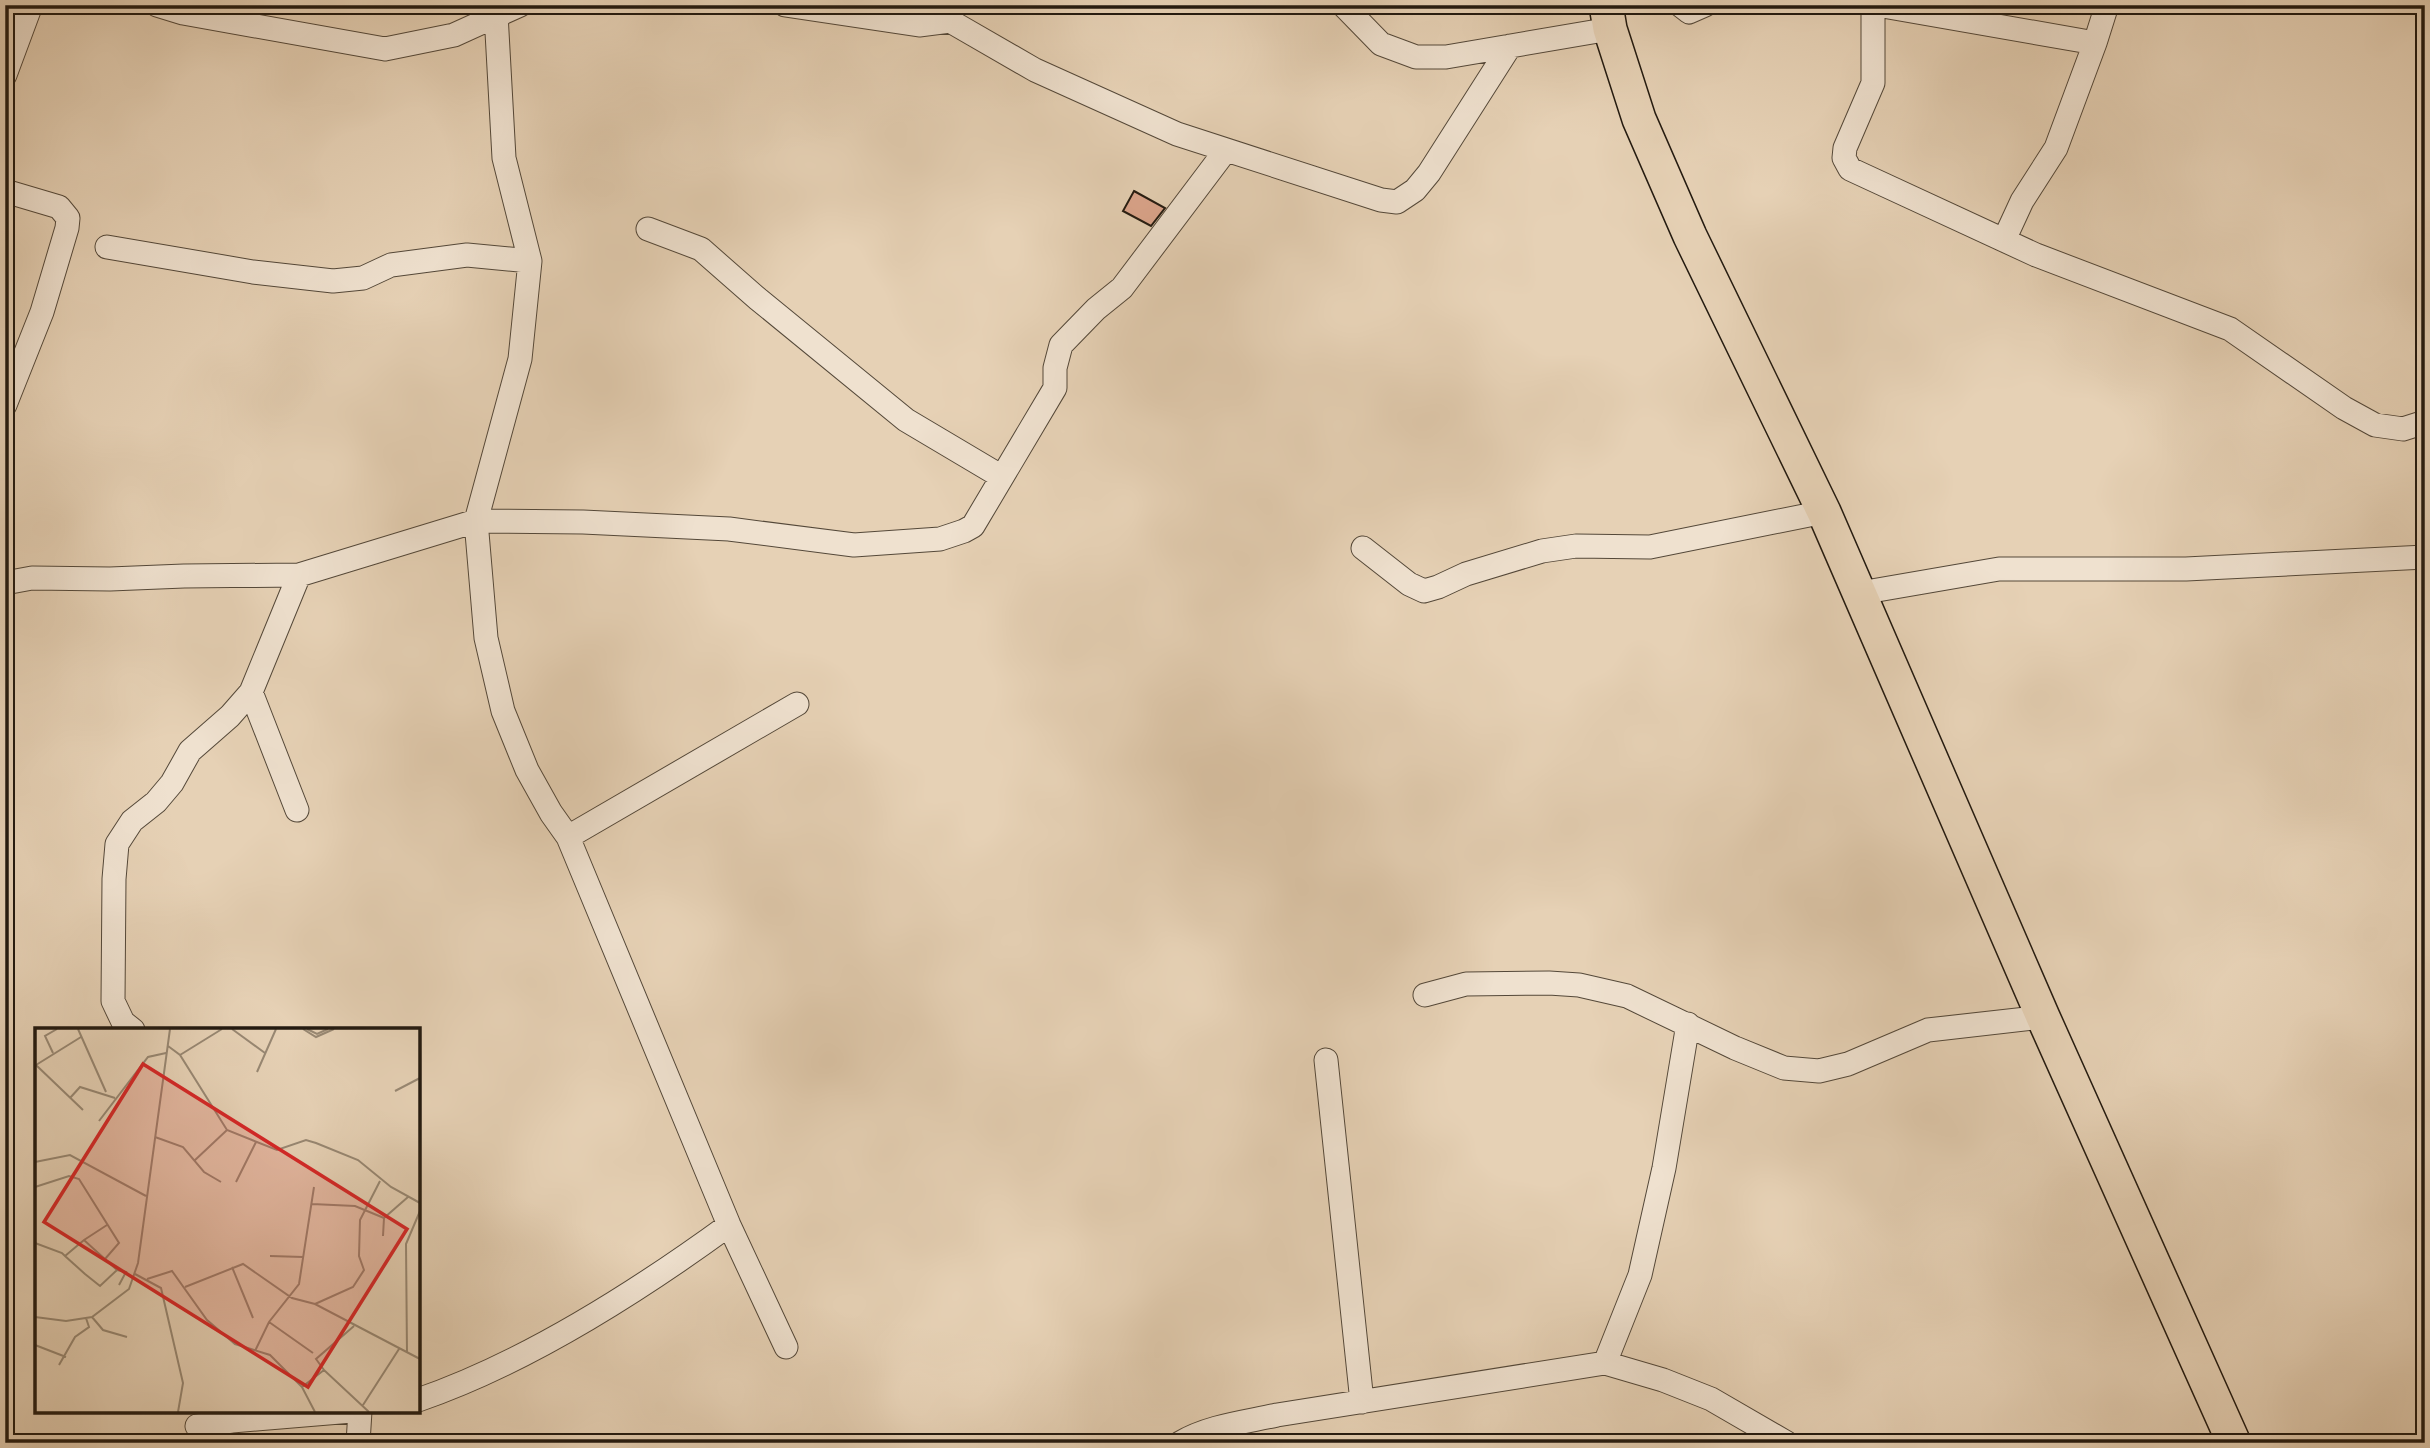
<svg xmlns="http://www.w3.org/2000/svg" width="2430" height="1448" font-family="'Sorts Mill Goudy',serif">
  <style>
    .building { fill: #dda68d; stroke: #231a10; stroke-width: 2 }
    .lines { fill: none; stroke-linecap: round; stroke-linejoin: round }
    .minor-casing { stroke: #544839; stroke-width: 25 }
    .highway-casing { stroke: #231a10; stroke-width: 36 }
    .minor { stroke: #efe1cf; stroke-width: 23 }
    .highway { stroke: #e6d1b5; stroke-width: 33 }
    .inset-road { fill: none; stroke: #988873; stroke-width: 2 }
    .view { fill: #d62828; fill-opacity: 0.15; stroke: #d62828; stroke-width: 3.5 }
    .inset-edge { fill: none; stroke: #231a10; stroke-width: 3.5 }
  </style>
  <rect width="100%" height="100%" fill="#e6d1b5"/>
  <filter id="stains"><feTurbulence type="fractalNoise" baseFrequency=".00286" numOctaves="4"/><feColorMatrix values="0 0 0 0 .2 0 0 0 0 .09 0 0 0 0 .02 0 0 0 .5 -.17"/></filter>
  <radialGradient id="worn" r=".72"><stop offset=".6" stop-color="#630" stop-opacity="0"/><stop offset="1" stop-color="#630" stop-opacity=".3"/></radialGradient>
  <path class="building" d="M1134,191L1165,208L1151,226L1123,211Z"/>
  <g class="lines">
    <g class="minor-casing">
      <path id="minor" d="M157,5L183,13L385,49L454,35L520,5
        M785,5L919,25L950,21L1035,70L1177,134L1381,200L1397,202L1415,190L1429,173L1510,46
        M1343,5L1381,44L1416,57H1446L1610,29
        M1680,5L1689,12L1705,5
        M1873,5V83L1845,148L1844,158L1850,169L2036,255L2230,329L2344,408L2375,425L2403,429L2425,422
        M1877,5L2095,43L2107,5
        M496,14L504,158L530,261L520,359L476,521L486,638L503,711L527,770L551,813L568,837L729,1225L786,1347
        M5,75L31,5
        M5,191L59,207L68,218L67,228L42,312L5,405
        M648,229L701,249L758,299L906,420L1002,477
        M2004,240L2022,201L2056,148L2095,43
        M107,247L253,272L333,281L363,278L391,265L467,255L530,261
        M1363,548L1409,584L1424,591L1438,587L1466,574L1542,551L1576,546L1650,547L1824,512
        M5,583L32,578L110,579L184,576L299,575L476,521L583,522L729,529L854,545L940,539L964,531L973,526L1055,388V368L1061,345L1096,309L1122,288L1226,150
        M1860,593L1999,569H2186L2425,557
        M251,692L297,810
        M568,837L797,704
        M1425,995L1466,984L1549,983L1579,985L1627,996L1735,1048L1784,1068L1819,1071L1848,1064L1928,1030L2043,1017
        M133,1030L123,1022L113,1001L114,879L117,844L132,821L156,802L172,783L190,751L230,716L251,692L299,575
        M1326,1060L1362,1402
        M1605,1363L1640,1275L1664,1168L1688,1024
        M418,1400C526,1363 637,1292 729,1225
        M197,1426L232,1421L352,1411
        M358,1443L360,1411
        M1180,1443C1208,1426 1246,1422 1277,1415L1605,1363L1663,1380L1711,1399L1787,1443"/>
    </g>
    <g class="highway-casing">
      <path id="highway" d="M1606,5L1610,29L1639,119L1690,236L1824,512L2043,1017L2234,1443"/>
    </g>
    <use href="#minor" class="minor"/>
    <use href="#highway" class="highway"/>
  </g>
  <g transform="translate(35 1028)">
    <rect width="385" height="385" fill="#e6d1b5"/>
    <path class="inset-road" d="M43,1L71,64M197,1L230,25M268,1L281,9L299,1M272,1L282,6L293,1M133,18L145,27L192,102L242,122L271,112L281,115L323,132L356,159L385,175M18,25L10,8L22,1M145,27L187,1M1,37L48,82M1,37L46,9M222,44L241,1M360,63L385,50M35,70L45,59L80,70M64,93L113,29L131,25M120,109L148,119L169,144L186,154M159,133L192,102M0,134L35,127L111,168M201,154L221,114M0,159L34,148L44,151L84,215L70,231M277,176L320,178L349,190M348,208L349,190L373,169M49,212L72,197M0,215L27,225L30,228L50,246L65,258L82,242L49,212L30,228M235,228L268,229M197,239L218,290M82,242L91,244L84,257M100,246L126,260L148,355L143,384M112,251L137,243L172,292L200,316L235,327L267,359L280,384M150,259L208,236L257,270L280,276L385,331M280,276L318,259L329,242L324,228L325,192L345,153M0,289L31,293L57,289L94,261L103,235L135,1M57,289L68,302L92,309M234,294L278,325M0,317L31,329M220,323L234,294L264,256L279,159M372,325L371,216L385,183M24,337L40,309L54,299L51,290M289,342L281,331L319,298M267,359L289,342L334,384M328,377L364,321"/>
    <path class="view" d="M108,36L372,201L273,359L9,194Z"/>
    <rect width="385" height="385" class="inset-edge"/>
  </g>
  <rect width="2430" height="1448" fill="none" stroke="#e6d1b5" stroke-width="28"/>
  <rect x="7" y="7" width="2416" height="1434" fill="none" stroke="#231a10" stroke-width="3.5"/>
  <rect x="14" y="14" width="2402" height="1420" fill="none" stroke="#231a10" stroke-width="2"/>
  <rect width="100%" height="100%" filter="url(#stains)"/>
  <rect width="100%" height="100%" fill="url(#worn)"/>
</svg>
